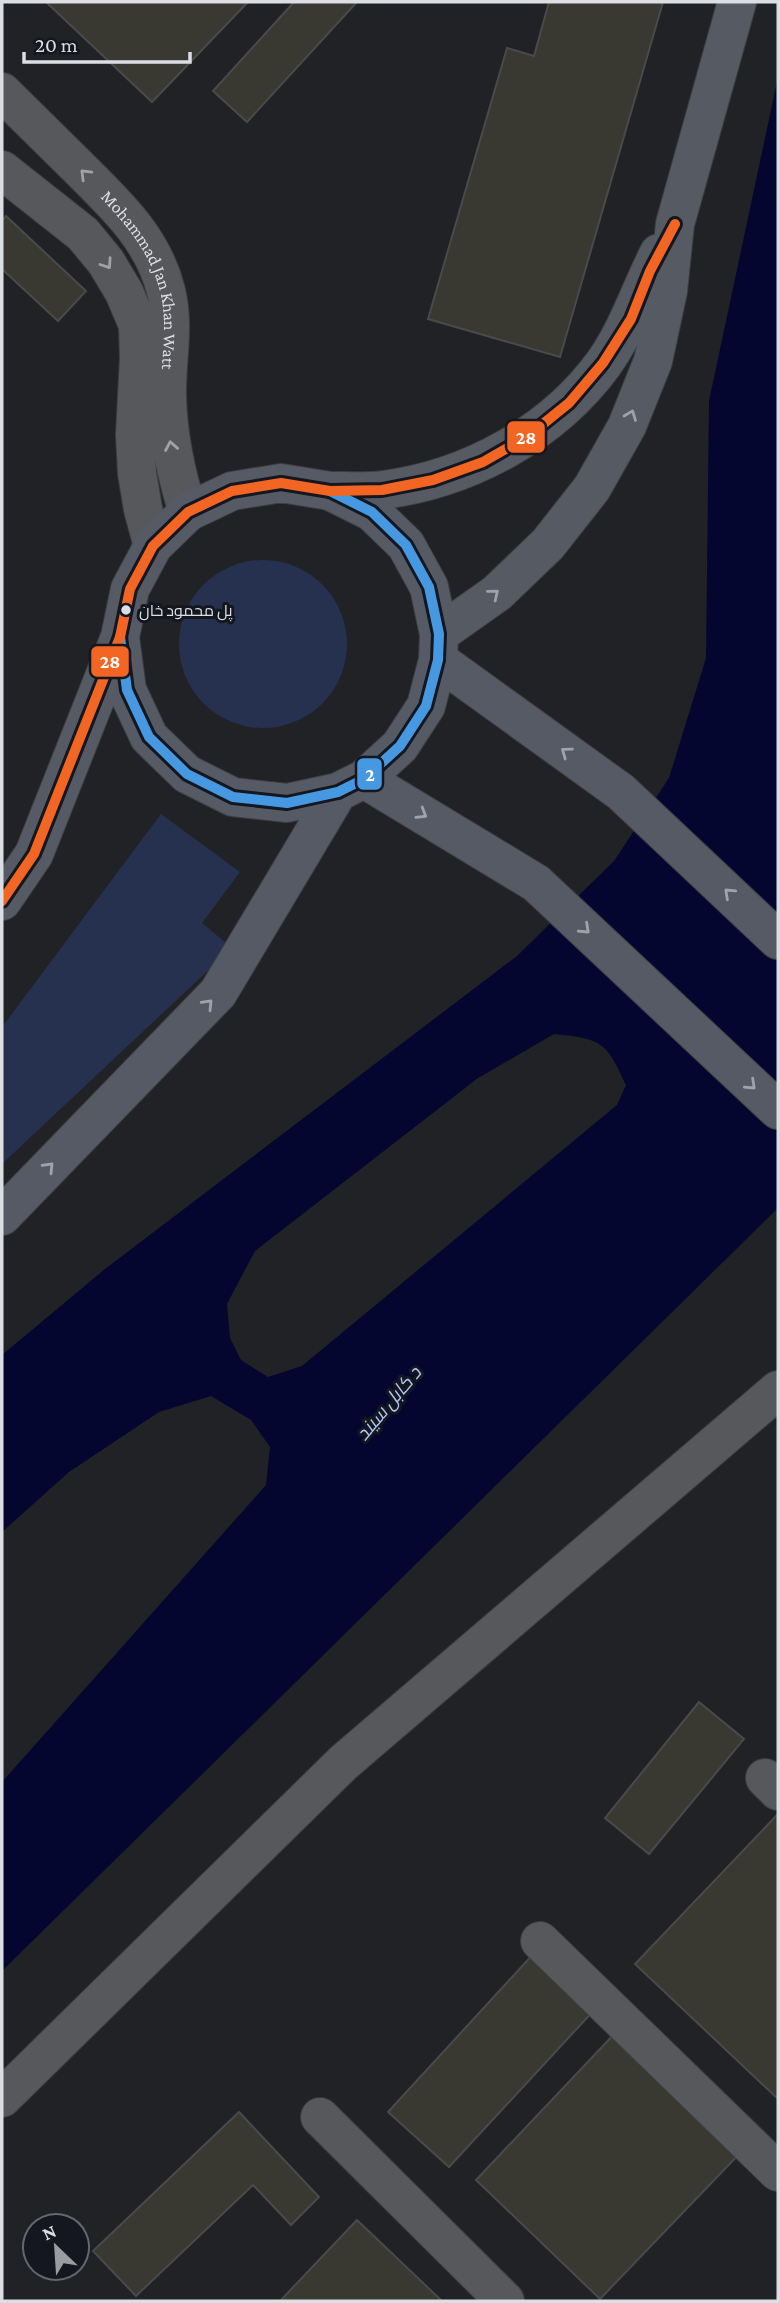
<svg xmlns="http://www.w3.org/2000/svg" width="780" height="2303" font-family="'Crimson Pro',Cairo,serif">
  <style>
    .green { fill: #25314f }
    .water { fill: #050630; fill-rule: evenodd }
    .building { fill: #393932; stroke: #494a4a; stroke-width: 2 }
    .lines { fill: none; stroke-linecap: round; stroke-linejoin: round }
    .minor-casing { stroke: #3c3e41; stroke-width: 40 }
    .secondary-casing { stroke: #3c3e41; stroke-width: 40 }
    .primary-casing { stroke: #3c3e41; stroke-width: 40 }
    .trunk-casing { stroke: #3c3e41; stroke-width: 40 }
    .minor { stroke: #57585b; stroke-width: 38 }
    .secondary { stroke: #57585b; stroke-width: 38 }
    .primary { stroke: #565a62; stroke-width: 38 }
    .trunk { stroke: #565a64; stroke-width: 38 }
    .bus-1-casing { stroke: #14171f; stroke-width: 16 }
    .bus-2-casing { stroke: #14171f; stroke-width: 16 }
    .bus-1 { stroke: #4699e1; stroke-width: 10 }
    .bus-2 { stroke: #f26522; stroke-width: 10 }
    .oneway { stroke: #a0a2a6 }
    .oneway2 { stroke: #9fa3a9 }
    .oneway3 { stroke: #9fa3aa }
    .bus-dot { fill: #dbdee3; stroke: #14171f; stroke-width: 2.5 }
    .labels { text-anchor: middle; stroke-width: 6; stroke-linejoin: round; paint-order: stroke }
    .bus-label { font-size: 16px; fill: #dbdee3; stroke: #14171f; text-anchor: start }
    .street-label { font-size: 18px; fill: #dbdee3; stroke: #14171f }
    .water-label { font-size: 19px; font-style: italic; fill: #b0c5f5; stroke: #14171f }
    .line-badge { stroke: #14171f; stroke-width: 2.5 }
    .badge-label { font-size: 19px; text-anchor: middle; font-weight: bold; fill: #fff }
  </style>
  <rect width="100%" height="100%" fill="#202226"/>
  <path class="green" d="M179 644a84 84 0 1 1 168 0a84 84 0 1 1-168 0Z
    M161,814L240,872L202,923L232,948L2,1164V1027Z"/>
  <path class="water" d="M778,77V1208L2,1971V1782L266,1485L270,1447L251,1420L211,1396L159,1412L69,1472L2,1532V1355L105,1269L517,956L614,861L669,778L706,658L709,401ZM554,1034C602,1039 606,1041 626,1085L617,1105L302,1366L268,1377L241,1360L230,1338L227,1304L255,1251L478,1078Z"/>
  <path class="building" d="M46,2H248L152,102Z
    M294,2H357L247,122L213,91Z
    M549,2H663L560,357L428,319L507,48L534,56Z
    M6,216L86,291L58,321L2,269V221Z
    M699,1702L744,1739L649,1854L605,1818Z
    M777,1815L778,1816V2099L635,1964Z
    M536,1951L597,2007L449,2167L388,2112Z
    M617,2031L743,2150L600,2299L476,2180Z
    M239,2112L319,2197L291,2225L253,2185L136,2296L93,2251Z
    M357,2220L442,2301H280Z"/>
  <g class="lines">
    <g class="minor-casing">
      <path id="minor" d="M765,1778L778,1791
        M540,1941L778,2172
        M2,2098L343,1763L778,1390
        M320,2117L505,2301"/>
    </g>
    <g class="secondary-casing">
      <g id="secondary">
        <path id="s1" d="M2,92C27,117 53,142 78,167C115,204 153,238 166,291C175,326 166,362 167,397C168,437 176,474 188,512"/>
        <path d="M2,170L83,234L106,262L124,292L138,325L139,358L135,435L137,473L143,509L153,546"/>
      </g>
    </g>
    <g class="primary-casing">
      <path id="primary" d="M330,491C347,491 366,492 383,490C469,479 553,433 604,363C628,329 640,290 659,253
        M439,634L497,593L548,544L592,488L627,426L653,361L668,291L675,224L737,2"/>
    </g>
    <g class="trunk-casing">
      <path id="trunk" d="M438,660L621,792L778,940
        M364,779L536,883L778,1110
        M2,901L34,854L120,637L130,589L153,546L188,512L232,491L281,483L330,491L372,512L406,545L429,587L439,634L438,660L426,706L400,746L364,779L338,792L287,803L233,797L187,774L149,737L127,690L120,637
        M2,1216L218,993L338,792"/>
    </g>
    <use href="#minor" class="minor"/>
    <use href="#secondary" class="secondary"/>
    <use href="#primary" class="primary"/>
    <use href="#trunk" class="trunk"/>
    <g class="bus-1-casing">
      <path id="bus-1" d="M120,637L127,690L149,737L187,774L233,797L287,803L338,792L364,779L400,746L426,706L438,660L439,634L429,587L406,545L372,512L330,491"/>
    </g>
    <g class="bus-2-casing">
      <path id="bus-2" d="M2,901L34,854L120,637L130,589L153,546L188,512L232,491L281,483L330,491L382,490L433,480L483,462L528,436L569,403L603,363L631,319L650,271L675,224"/>
    </g>
    <use href="#bus-1" class="bus-1"/>
    <use href="#bus-2" class="bus-2"/>
  </g>
  <defs><path id="oneway-chevron" d="M-2-3.5L2.5 0L-2 3.5" fill="none" stroke-width="1.6" stroke-linecap="round" stroke-linejoin="round" transform="scale(1.75)"/></defs>
  <g class="oneway">
    <use href="#oneway-chevron" transform="translate(85 174) rotate(-135)"/>
    <use href="#oneway-chevron" transform="translate(107 264) rotate(56)"/>
    <use href="#oneway-chevron" transform="translate(171 446) rotate(-100)"/>
  </g>
  <g class="oneway2">
    <use href="#oneway-chevron" transform="translate(631 415) rotate(-69)"/>
    <use href="#oneway-chevron" transform="translate(494 594) rotate(-39)"/>
  </g>
  <g class="oneway3">
    <use href="#oneway-chevron" transform="translate(566 752) rotate(-144)"/>
    <use href="#oneway-chevron" transform="translate(422 814) rotate(31)"/>
    <use href="#oneway-chevron" transform="translate(729 893) rotate(-137)"/>
    <use href="#oneway-chevron" transform="translate(585 929) rotate(43)"/>
    <use href="#oneway-chevron" transform="translate(208 1004) rotate(-46)"/>
    <use href="#oneway-chevron" transform="translate(751 1085) rotate(43)"/>
    <use href="#oneway-chevron" transform="translate(49 1167) rotate(-46)"/>
  </g>
  <circle class="bus-dot" cx="126" cy="610" r="6"/>
  <g class="labels">
    <g class="bus-label">
      <text x="139" y="616">پل محمود خان</text>
    </g>
    <g class="street-label">
      <text dy="6" stroke="none"><textPath href="#s1" startOffset="242">Mohammad Jan Khan Watt</textPath></text>
    </g>
    <g class="water-label">
      <text transform="translate(388 1403) rotate(-50)" y="7">د کابل سيند</text>
    </g>
  </g>
  <g class="line-badge">
    <rect x="506" y="420" width="40" height="34" rx="7" fill="#f26522"/>
    <rect x="90" y="645" width="40" height="33" rx="7" fill="#f26522"/>
    <rect x="356" y="757" width="27" height="34" rx="7" fill="#4699e1"/>
  </g>
  <g class="badge-label">
    <text x="526" y="444">28</text>
    <text x="110" y="668">28</text>
    <text x="370" y="781">2</text>
  </g>
  <rect width="780" height="2303" fill="none" stroke="#dbdee3" stroke-width="7"/>
  <g transform="translate(56 2247) rotate(335)"><circle r="33" fill="#14171f" stroke="#64676d" stroke-width="2"/>
  <path d="M0-5L12 26L0 18L-12 26Z" fill="#9a9ca1"/>
  <text y="-10" font-size="19" font-weight="bold" text-anchor="middle" fill="#dbdee3">N</text>
  </g>
  <path d="M24 52v10h166v-10" fill="none" stroke="#dbdee3" stroke-width="3.5"/>
  <text x="35" y="52" font-size="21" fill="#dbdee3" stroke="#14171f" stroke-width="5" paint-order="stroke">20 m</text>
</svg>
